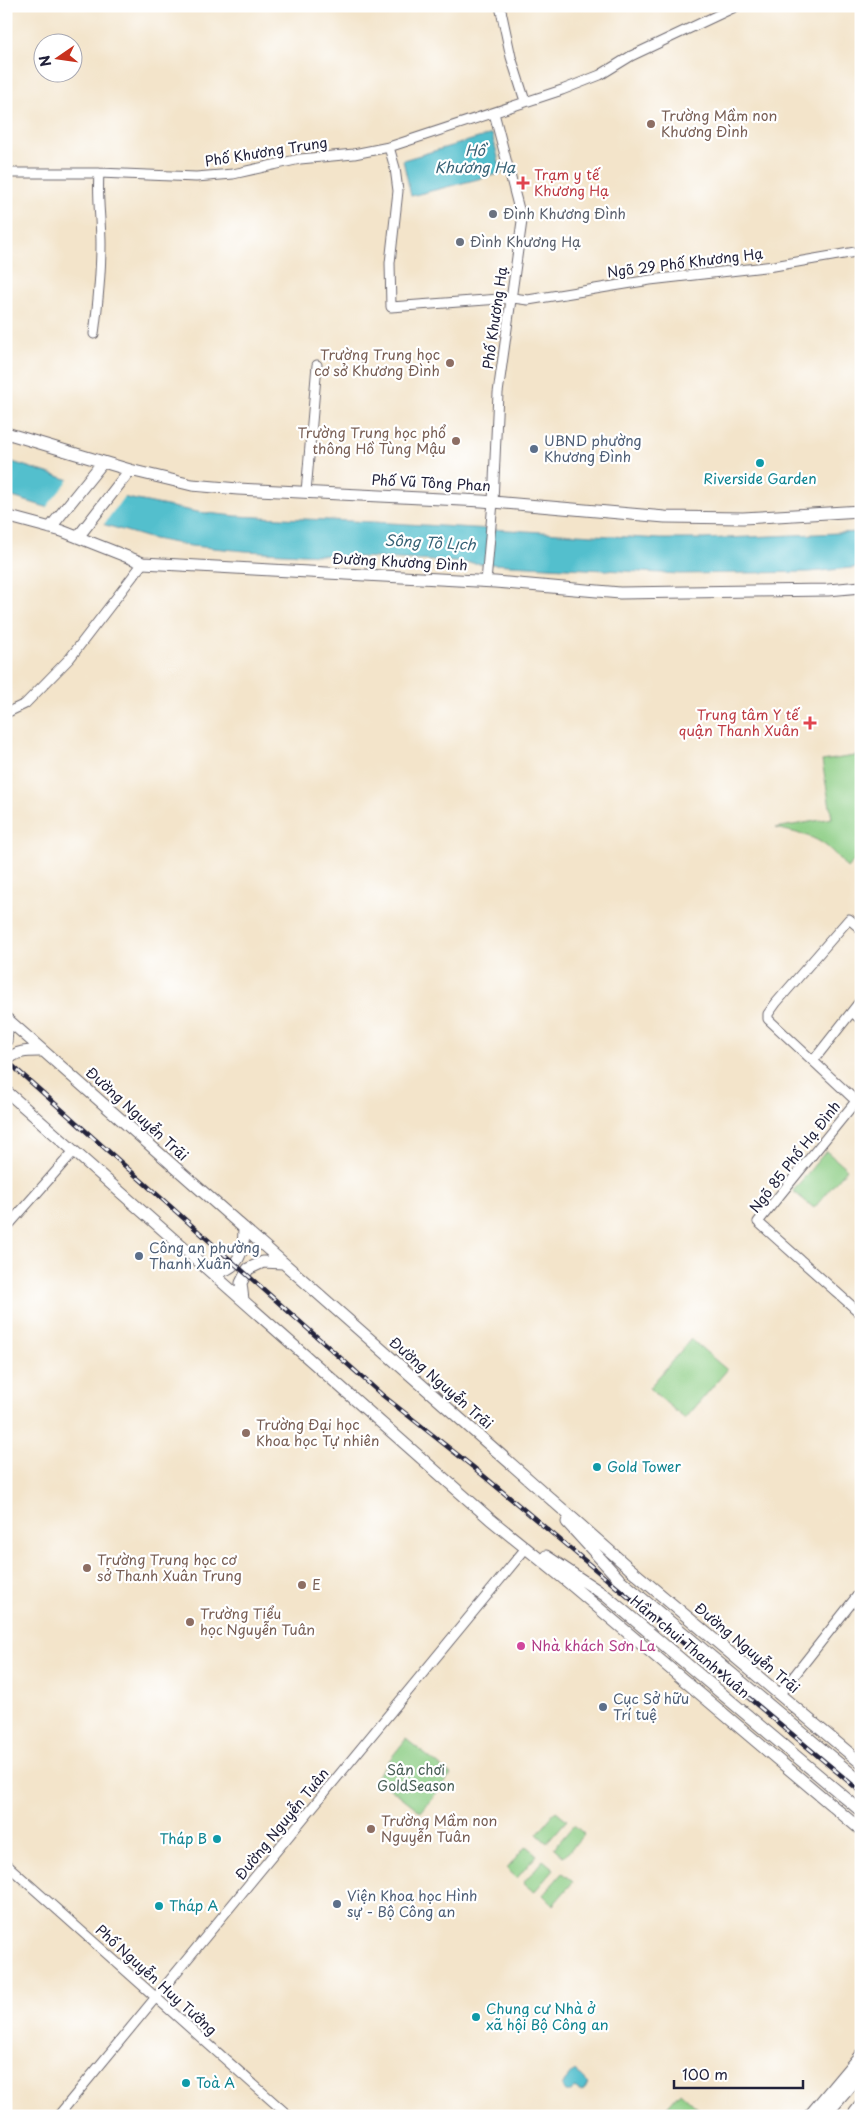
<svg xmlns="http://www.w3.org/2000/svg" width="867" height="2122" font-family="'Playpen Sans',sans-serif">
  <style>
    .green { fill: #8dce85; stroke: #587860 }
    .water { fill: #53bfcd; stroke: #3a7084 }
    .pier { fill: #f3e4ca }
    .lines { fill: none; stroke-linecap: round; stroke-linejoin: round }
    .minor-casing { stroke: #6b666d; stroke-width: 11 }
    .major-casing { stroke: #6b666d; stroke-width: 13 }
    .highway-casing { stroke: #6b666d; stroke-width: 16 }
    .minor { stroke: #fff; stroke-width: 9 }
    .major { stroke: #fff; stroke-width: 11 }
    .highway { stroke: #fff; stroke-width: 14 }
    .rail-casing { stroke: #22223b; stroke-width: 4.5 }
    .rail { stroke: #fff; stroke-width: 2.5; stroke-dasharray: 8; stroke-linecap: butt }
    .education-dot { fill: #8d6e63; stroke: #fff; stroke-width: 2 }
    .health-dot { fill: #e0444e; stroke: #fff; stroke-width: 2 }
    .worship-dot { fill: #6b7280; stroke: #fff; stroke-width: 2 }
    .service-dot { fill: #5c6f8a; stroke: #fff; stroke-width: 2 }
    .culture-dot { fill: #0f9aa8; stroke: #fff; stroke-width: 2 }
    .hotel-dot { fill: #d1479c; stroke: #fff; stroke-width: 2 }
    .labels { text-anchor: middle; stroke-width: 4.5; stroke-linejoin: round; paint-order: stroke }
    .education-label { font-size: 14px; fill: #785e54; stroke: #fff; text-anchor: start }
    .street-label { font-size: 14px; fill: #22223b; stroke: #fff }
    .health-label { font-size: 14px; fill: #be3a42; stroke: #fff; text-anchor: start }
    .worship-label { font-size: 14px; fill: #5b616d; stroke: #fff; text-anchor: start }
    .service-label { font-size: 14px; fill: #4e5e75; stroke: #fff; text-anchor: start }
    .culture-label { font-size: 14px; fill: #0d838f; stroke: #fff; text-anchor: start }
    .hotel-label { font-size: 14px; fill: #b23c85; stroke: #fff; text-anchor: start }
    .park-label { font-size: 14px; fill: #475e55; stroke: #fff }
    .water-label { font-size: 15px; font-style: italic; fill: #366175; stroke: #fff }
  </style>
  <rect width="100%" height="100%" fill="#fff"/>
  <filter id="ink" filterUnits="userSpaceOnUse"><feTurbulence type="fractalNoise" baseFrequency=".02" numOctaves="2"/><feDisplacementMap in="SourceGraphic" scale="10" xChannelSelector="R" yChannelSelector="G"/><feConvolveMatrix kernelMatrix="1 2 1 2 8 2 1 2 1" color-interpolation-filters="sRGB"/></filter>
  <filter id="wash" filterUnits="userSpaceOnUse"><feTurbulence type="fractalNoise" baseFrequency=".0096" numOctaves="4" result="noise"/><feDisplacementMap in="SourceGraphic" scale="20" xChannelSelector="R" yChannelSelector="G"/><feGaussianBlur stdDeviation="1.12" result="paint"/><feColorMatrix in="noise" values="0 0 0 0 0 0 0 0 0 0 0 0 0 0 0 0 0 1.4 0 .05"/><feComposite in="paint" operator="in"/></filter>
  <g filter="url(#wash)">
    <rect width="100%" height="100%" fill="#f3e4ca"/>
    <path class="green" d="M861,755V854L847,868C822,837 814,837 776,828L832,818L822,761Z
      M826,1151L847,1169L814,1208L793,1191Z
      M691,1339L727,1370L685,1419L649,1388Z
      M406,1739L451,1775L421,1812L376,1777Z
      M556,1811L567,1820L547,1843L537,1834Z
      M574,1825L584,1834L564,1857L554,1848Z
      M526,1846L537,1855L517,1878L507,1869Z
      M543,1860L554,1869L534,1892L523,1883Z
      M562,1873L573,1882L553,1905L543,1895Z
      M680,2092L706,2116H670L664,2110Z"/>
    <path class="water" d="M492,134L502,173L411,196L403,160Z
      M6,460L127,498L197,512L236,516L373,522L661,539H704L861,532V567L810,572L680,574L246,551L191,546L149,538L6,495Z
      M575,2070L589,2084L582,2092L574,2088L571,2092H565L562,2085Z"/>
    <path class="pier" d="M71,477L125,495L102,527L45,509Z"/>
  </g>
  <g filter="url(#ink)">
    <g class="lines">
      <g class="minor-casing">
        <path id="minor" d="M500,6L511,57L525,101
          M389,147L395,168L398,191L390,263L391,307L513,298L528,300L650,280L774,266L861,251
          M6,173H99L196,177L233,174L300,159L354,154L389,147L562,90L600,75L631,56L737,6
          M94,334C98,303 101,274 101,244C101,220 97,197 99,173
          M306,492L317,365
          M486,582L493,502L498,393L522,221L494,113
          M6,713L25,704L70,658L143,563
          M852,1012L861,1020
          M813,1061L861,1000
          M861,1095L758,1222L861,1314
          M856,1101L768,1019V1014L776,1003L849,919L861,929
          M6,1228L74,1151
          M779,1695L861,1591
          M6,1864L289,2116
          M58,2116L526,1548"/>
      </g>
      <g class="major-casing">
        <path id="major" d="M6,433L130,470L192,485L238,489L482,501L665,517L743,518L861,511
          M6,516L62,531L143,563L495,582L620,593L828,590L861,587
          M50,528L103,462
          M78,537L130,470
          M6,1018L629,1568L861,1763
          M6,1041L8,1020
          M6,1061C17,1050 29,1051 43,1051
          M6,1091L490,1519L569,1583L861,1830
          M213,1273C239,1270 244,1252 244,1228
          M243,1300L241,1283L248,1269L263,1262L283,1263
          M567,1522L619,1579L861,1782
          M546,1556L606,1596L861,1811
          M809,2116L861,2054"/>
      </g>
      <g class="highway-casing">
        <path id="highway" d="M823,2116L861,2072
          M854,2116L861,2107"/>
      </g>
      <use href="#minor" class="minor"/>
      <use href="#major" class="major"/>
      <use href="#highway" class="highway"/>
      <g class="rail-casing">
        <path id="rail" d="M6,1060L381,1394L473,1467L861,1792"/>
      </g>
      <use href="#rail" class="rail"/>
    </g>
  </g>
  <g class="education-dot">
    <circle cx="651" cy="124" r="5"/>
    <circle cx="450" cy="363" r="5"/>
    <circle cx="456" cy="441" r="5"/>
    <circle cx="246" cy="1433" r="5"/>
    <circle cx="87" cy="1568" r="5"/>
    <circle cx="302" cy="1585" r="5"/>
    <circle cx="190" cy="1622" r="5"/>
    <circle cx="371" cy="1829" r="5"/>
  </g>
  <g class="health-dot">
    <path d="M520.5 175.5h5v5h5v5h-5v5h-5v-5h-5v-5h5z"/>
    <path d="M807.5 715.5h5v5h5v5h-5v5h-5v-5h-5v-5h5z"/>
  </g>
  <g class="worship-dot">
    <circle cx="493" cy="214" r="5"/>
    <circle cx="460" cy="242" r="5"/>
  </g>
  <g class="service-dot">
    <circle cx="534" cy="449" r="5"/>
    <circle cx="139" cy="1256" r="5"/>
    <circle cx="603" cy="1707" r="5"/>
    <circle cx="337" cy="1904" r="5"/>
  </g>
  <g class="culture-dot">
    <circle cx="760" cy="463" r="5"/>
    <circle cx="597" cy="1467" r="5"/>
    <circle cx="217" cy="1839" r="5"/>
    <circle cx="159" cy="1906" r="5"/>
    <circle cx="476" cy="2017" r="5"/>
    <circle cx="186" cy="2083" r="5"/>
  </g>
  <circle class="hotel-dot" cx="521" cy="1646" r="5"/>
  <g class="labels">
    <g class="education-label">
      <text x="661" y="121">Trường Mầm non<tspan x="661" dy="16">Khương Đình</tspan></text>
      <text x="440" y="360" text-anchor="end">Trường Trung học<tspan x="440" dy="16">cơ sở Khương Đình</tspan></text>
      <text x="446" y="438" text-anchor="end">Trường Trung học phổ<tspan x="446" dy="16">thông Hồ Tùng Mậu</tspan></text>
      <text x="256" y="1430">Trường Đại học<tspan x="256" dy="16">Khoa học Tự nhiên</tspan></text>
      <text x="97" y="1565">Trường Trung học cơ<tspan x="97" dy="16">sở Thanh Xuân Trung</tspan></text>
      <text x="312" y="1590">E</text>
      <text x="200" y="1619">Trường Tiểu<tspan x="200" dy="16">học Nguyễn Tuân</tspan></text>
      <text x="381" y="1826">Trường Mầm non<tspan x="381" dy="16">Nguyễn Tuân</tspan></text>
    </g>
    <g class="street-label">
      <text transform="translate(266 152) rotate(-9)" y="5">Phố Khương Trung</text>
      <text transform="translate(685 263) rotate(-7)" y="5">Ngõ 29 Phố Khương Hạ</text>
      <text transform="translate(495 318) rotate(-82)" y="5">Phố Khương Hạ</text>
      <text transform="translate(431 483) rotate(3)" y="5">Phố Vũ Tông Phan</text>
      <text transform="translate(400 562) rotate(3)" y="5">Đường Khương Đình</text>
      <text transform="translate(137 1114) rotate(42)" y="5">Đường Nguyễn Trãi</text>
      <text transform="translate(795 1157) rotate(-52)" y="5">Ngõ 85 Phố Hạ Đình</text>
      <text transform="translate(441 1383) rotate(41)" y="5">Đường Nguyễn Trãi</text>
      <text transform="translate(690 1647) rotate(40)" y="5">Hầm chui Thanh Xuân</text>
      <text transform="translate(747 1648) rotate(40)" y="5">Đường Nguyễn Trãi</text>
      <text transform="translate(282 1824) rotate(-51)" y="5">Đường Nguyễn Tuân</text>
      <text transform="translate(156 1980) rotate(42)" y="5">Phố Nguyễn Huy Tưởng</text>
    </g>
    <g class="health-label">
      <text x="534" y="180">Trạm y tế<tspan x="534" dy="16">Khương Hạ</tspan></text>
      <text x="799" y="720" text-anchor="end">Trung tâm Y tế<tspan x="799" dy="16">quận Thanh Xuân</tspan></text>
    </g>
    <g class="worship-label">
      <text x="503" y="219">Đình Khương Đình</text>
      <text x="470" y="247">Đình Khương Hạ</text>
    </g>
    <g class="service-label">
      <text x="544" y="446">UBND phường<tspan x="544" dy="16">Khương Đình</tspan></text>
      <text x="149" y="1253">Công an phường<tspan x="149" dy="16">Thanh Xuân</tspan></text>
      <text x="613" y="1704">Cục Sở hữu<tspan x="613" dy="16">Trí tuệ</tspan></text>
      <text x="347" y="1901">Viện Khoa học Hình<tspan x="347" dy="16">sự - Bộ Công an</tspan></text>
    </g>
    <g class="culture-label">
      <text x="760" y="484" text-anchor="middle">Riverside Garden</text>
      <text x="607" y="1472">Gold Tower</text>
      <text x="207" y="1844" text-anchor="end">Tháp B</text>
      <text x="169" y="1911">Tháp A</text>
      <text x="486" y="2014">Chung cư Nhà ở<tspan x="486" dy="16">xã hội Bộ Công an</tspan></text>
      <text x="196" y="2088">Toà A</text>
    </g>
    <g class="hotel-label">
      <text x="531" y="1651">Nhà khách Sơn La</text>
    </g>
    <g class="park-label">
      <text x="416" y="1775">Sân chơi<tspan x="416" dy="16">GoldSeason</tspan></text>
    </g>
    <g class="water-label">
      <text x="475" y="156">Hồ<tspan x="475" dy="17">Khương Hạ</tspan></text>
      <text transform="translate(430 543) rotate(3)" y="5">Sông Tô Lịch</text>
    </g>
  </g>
  <rect width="867" height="2122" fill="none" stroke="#fff" stroke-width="25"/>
  <g transform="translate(58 58) rotate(257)"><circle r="24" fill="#ffffff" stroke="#a7a7b1"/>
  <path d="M0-4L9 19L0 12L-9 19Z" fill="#c8321e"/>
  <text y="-8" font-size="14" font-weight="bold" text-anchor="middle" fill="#22223b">N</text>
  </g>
  <path d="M674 2080v8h129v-8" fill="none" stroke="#22223b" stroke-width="2.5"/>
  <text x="682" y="2080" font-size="15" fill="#22223b" stroke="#ffffff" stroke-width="4" paint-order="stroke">100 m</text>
</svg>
